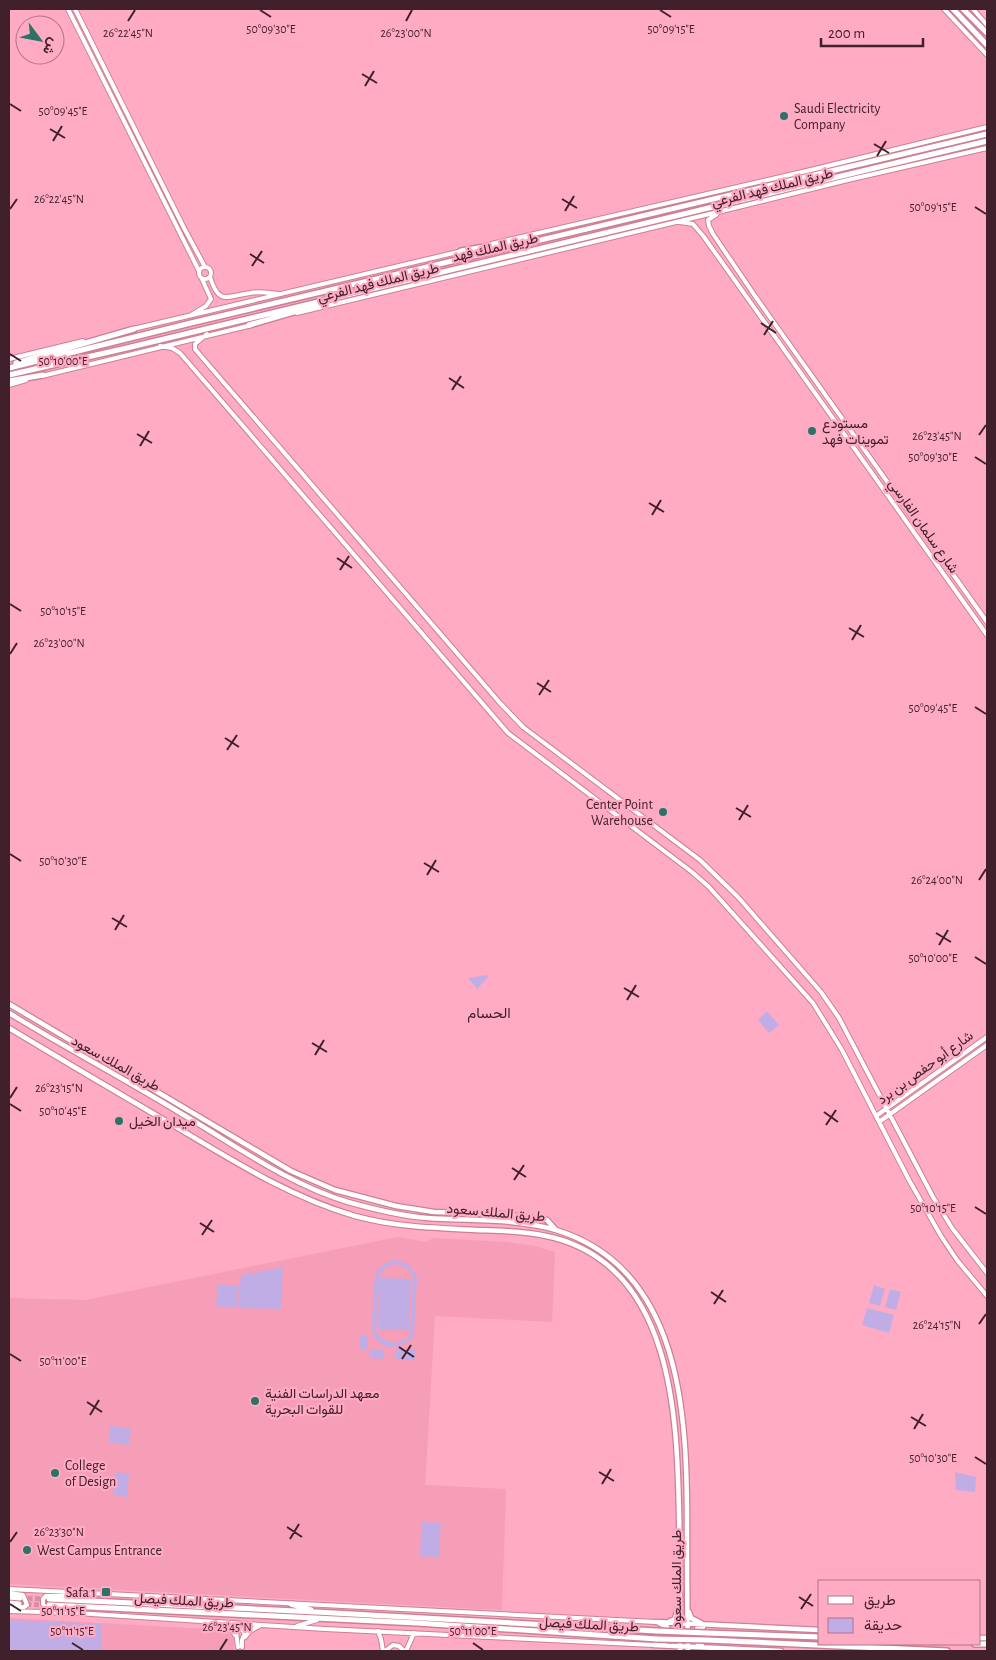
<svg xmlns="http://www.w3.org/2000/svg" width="996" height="1660" font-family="'Alegreya Sans',Vazirmatn,sans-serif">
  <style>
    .built { fill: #f69db7 }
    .green { fill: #c1ade5; fill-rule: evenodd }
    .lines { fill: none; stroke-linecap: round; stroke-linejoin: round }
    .highway-tunnel { stroke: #d88fa4; stroke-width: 5; stroke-dasharray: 5 2.5; stroke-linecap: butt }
    .secondary-casing { stroke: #ce7f96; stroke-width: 6 }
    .primary-casing { stroke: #ce7f96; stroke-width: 7 }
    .highway-casing { stroke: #ce7f96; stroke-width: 8 }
    .secondary { stroke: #fff; stroke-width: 4 }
    .primary { stroke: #fff; stroke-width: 4.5 }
    .highway { stroke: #fff; stroke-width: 5 }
    .highway-bridge-casing { stroke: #ce7f96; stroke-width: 8; stroke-linecap: butt }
    .highway-bridge { stroke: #fff; stroke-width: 5 }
    .ticks { fill: none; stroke: #40202a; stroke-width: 2 }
    .poi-dot { fill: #2d7267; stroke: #feabc3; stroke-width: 2 }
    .labels { text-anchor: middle; stroke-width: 4.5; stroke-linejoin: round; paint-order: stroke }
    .poi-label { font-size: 14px; fill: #40202a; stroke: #feabc3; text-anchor: start }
    .street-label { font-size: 14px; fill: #40202a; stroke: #feabc3 }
    .neighbourhood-label { font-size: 15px; fill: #40202a; stroke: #feabc3 }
    .ticks-label { font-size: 12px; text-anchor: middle; fill: #40202a; stroke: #feabc3; stroke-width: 4.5; stroke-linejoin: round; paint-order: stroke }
  </style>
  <rect width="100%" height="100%" fill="#feabc3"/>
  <path class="built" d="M398,1237L426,1242L433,1238L506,1242L535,1246L555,1252L552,1322L435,1316L425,1485L506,1489L502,1610L9,1584V1298L85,1300Z
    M9,1618L226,1630L234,1639V1651H9Z"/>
  <path class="green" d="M487,975L488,977L477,989L468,978Z
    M767,1011L779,1025L769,1033L758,1020Z
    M395,1260C407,1262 414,1267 417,1279L414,1335C405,1349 381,1353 373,1334C371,1329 374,1278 376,1272C380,1265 388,1262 395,1260ZM395,1264C405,1266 410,1269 413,1279L410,1334L406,1339L395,1343L382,1339L376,1331L380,1274L385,1268Z
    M283,1267L281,1309L238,1308L241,1275Z
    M380,1278L411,1279L409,1330L378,1329Z
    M218,1284L239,1286L236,1308L216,1306Z
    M874,1285L885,1289L880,1306L869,1303Z
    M890,1289L901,1292L896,1310L885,1307Z
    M867,1308L894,1315L889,1333L862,1325Z
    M360,1336H368V1350L360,1349Z
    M370,1349L384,1350L383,1359L369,1358Z
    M395,1349H415V1360L395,1359Z
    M110,1426L131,1428L129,1445L109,1443Z
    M115,1472L129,1474L127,1497L113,1495Z
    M955,1472L976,1477L975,1492L956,1490Z
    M422,1522L441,1523L439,1557L420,1556Z
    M9,1620L102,1624L101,1651H9Z"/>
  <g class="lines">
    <path class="highway-tunnel" d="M20,1598L46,1599
      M19,1604L46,1605"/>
    <g class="secondary-casing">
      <path id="secondary" d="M68,9L199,271
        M75,9L184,228L205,267
        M944,9L987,55
        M973,9L987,25
        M717,214L708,220L709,226L713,234L755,296L987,622
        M680,222L693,224L704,237L987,635
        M491,244L815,169L987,127
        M199 273a6 6 0 1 1 12 0a6 6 0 1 1-12 0Z
        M210,277C219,306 227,296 250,293C260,291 269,293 279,294
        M297,313L722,211L852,179L987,148
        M191,315L206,306L211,299L202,279
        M133,329L462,251
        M207,334L195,344V349L200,355L500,703L523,727L700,860L738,897L821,992L839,1018L933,1197L952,1228L987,1273
        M160,346L172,348L180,353L508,733L692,872L709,887L813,1003L842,1050L909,1180L941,1236L957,1260L987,1296
        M9,359L83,341
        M42,376L252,325
        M9,385L26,380
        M876,1116L987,1037
        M879,1122L987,1045
        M9,1589L656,1622
        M9,1593L23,1595L27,1605L24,1607L9,1608
        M9,1611L76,1613L325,1629L654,1645
        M68,1611L47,1609L43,1604V1599L46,1596L77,1595
        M222,1623L231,1629L235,1635
        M297,1626L317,1620
        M378,1631L381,1639L383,1651
        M245,1637L250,1631L261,1625
        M238,1647L236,1632L241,1629L245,1633L242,1640V1647
        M385,1651L393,1645L399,1646L404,1651
        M406,1651L414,1633"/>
    </g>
    <g class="primary-casing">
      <path id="primary" d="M9,1004L291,1171L335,1190L396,1206L434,1212L502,1214L547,1220L555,1229
        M9,1013C66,1048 125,1079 182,1114C235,1145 288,1184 348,1202C373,1209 401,1216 427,1218C470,1221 515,1218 556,1230C681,1268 687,1413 687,1522C687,1565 687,1608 688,1651
        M9,1028C67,1063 125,1097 183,1131C238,1164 293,1198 355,1216C395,1227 435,1228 476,1230C503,1231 529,1231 555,1238C672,1270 677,1414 679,1513C680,1559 680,1605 680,1651
        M689,1612L691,1618L701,1623
        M670,1621L675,1619L678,1608
        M656,1622L820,1630
        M980,1638H987
        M659,1644L667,1641L669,1633L667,1627L659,1623
        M654,1645L781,1651
        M702,1646C695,1644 695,1635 697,1629L703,1627"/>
    </g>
    <g class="highway-casing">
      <path id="highway" d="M953,9L987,45
        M963,9L987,33
        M461,251L536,238
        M249,325L321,304
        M16,363L134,329
        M9,368L191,323L987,134
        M9,375L131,347L987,141
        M9,381L43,375
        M9,1597L20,1598
        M49,1599L316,1612L657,1631
        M9,1603L19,1604
        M291,1604L311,1610
        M49,1605L417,1623L657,1639
        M707,1633L820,1637
        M707,1640L947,1651
        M975,1644H987"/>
    </g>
    <use href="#secondary" class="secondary"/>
    <use href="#primary" class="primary"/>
    <use href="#highway" class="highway"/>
    <g class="highway-bridge-casing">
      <path id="highway-bridge" d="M657,1631L707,1633
        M657,1639L707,1640"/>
    </g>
    <use href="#highway-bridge" class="highway-bridge"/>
  </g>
  <path class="ticks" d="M260,10L271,17M660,10L671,17M128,21L135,10M406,21L412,10M362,74L377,83M365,86L374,71M10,104L21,111M50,129L65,138M53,141L62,126M874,144L889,153M877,156L886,141M562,199L577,208M975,207L986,214M10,209L17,199M565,211L574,196M250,254L264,263M252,266L262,251M761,323L776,333M764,335L773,321M10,354L21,361M449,378L464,388M452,390L461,376M137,434L152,443M979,435L986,425M140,446L149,431M975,457L986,464M649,503L664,512M652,515L661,500M337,558L352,568M340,570L349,556M10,604L21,611M849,628L864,637M852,640L861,625M10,654L17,643M537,683L551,692M539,695L549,680M975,707L986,714M225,738L239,747M227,750L237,735M736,808L751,817M739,820L748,805M10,854L21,861M424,863L439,872M427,875L436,860M979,880L986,869M112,918L127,927M115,930L124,915M936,933L951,942M939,945L948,930M975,957L986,964M624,988L639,997M627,1000L636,985M312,1043L327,1052M315,1055L324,1040M10,1098L17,1087M10,1104L21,1111M824,1112L838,1122M826,1125L836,1110M512,1168L526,1177M514,1180L524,1165M975,1207L986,1214M200,1223L214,1232M202,1235L212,1220M711,1292L726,1302M714,1304L723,1290M979,1324L986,1314M399,1347L414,1357M10,1354L21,1361M402,1359L411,1345M87,1402L102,1412M90,1415L99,1400M911,1417L926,1426M914,1429L923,1414M975,1457L986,1464M599,1472L614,1481M602,1484L611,1469M287,1527L302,1537M290,1539L299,1524M10,1542L17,1532M799,1597L813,1606M10,1604L21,1611M801,1609L811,1594M72,1643L83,1650M473,1643L483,1650M220,1650L227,1639"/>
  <g class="poi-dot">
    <circle cx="784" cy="116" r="5"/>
    <circle cx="812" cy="431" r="5"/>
    <circle cx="663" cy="812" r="5"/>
    <circle cx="119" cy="1121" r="5"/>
    <circle cx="255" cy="1401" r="5"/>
    <circle cx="55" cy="1473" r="5"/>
    <circle cx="27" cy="1550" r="5"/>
    <rect x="101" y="1587" width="10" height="10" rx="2.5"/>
  </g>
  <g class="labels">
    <g class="poi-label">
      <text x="794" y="113">Saudi Electricity<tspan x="794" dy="16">Company</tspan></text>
      <text x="822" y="428">مستودع<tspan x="822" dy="16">تموينات فهد</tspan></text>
      <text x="653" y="809" text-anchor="end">Center Point<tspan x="653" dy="16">Warehouse</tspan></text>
      <text x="129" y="1126">ميدان الخيل</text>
      <text x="265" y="1398">معهد الدراسات الفنية<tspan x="265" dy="16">للقوات البحرية</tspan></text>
      <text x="65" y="1470">College<tspan x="65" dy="16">of Design</tspan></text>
      <text x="37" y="1555">West Campus Entrance</text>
      <text x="96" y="1597" text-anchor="end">Safa 1</text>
    </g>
    <g class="street-label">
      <text transform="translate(772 187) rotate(-14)" y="5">طريق الملك فهد الفرعي</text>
      <text transform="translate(495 247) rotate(-13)" y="5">طريق الملك فهد</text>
      <text transform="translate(378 282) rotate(-14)" y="5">طريق الملك فهد الفرعي</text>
      <text transform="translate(924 526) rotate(55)" y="5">شارع سلمان الفارسي</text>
      <text transform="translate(116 1063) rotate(29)" y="5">طريق الملك سعود</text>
      <text transform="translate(925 1067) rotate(-36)" y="5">شارع أبو حفص بن برد</text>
      <text transform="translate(496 1212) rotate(5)" y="5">طريق الملك سعود</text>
      <text transform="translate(676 1579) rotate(-90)" y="5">طريق الملك سعود</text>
      <text transform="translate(184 1600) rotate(3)" y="5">طريق الملك فيصل</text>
      <text transform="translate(589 1624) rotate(3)" y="5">طريق الملك فيصل</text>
    </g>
    <g class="neighbourhood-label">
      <text x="489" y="1018">الحسام</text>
    </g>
  </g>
  <g class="ticks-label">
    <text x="271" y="33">50°09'30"E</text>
    <text x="671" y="33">50°09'15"E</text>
    <text x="128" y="37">26°22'45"N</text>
    <text x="406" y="37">26°23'00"N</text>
    <text x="63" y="115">50°09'45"E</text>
    <text x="59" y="203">26°22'45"N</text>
    <text x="933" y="211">50°09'15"E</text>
    <text x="63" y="365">50°10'00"E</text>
    <text x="937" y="440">26°23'45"N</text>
    <text x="933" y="461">50°09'30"E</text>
    <text x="63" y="615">50°10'15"E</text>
    <text x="59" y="647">26°23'00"N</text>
    <text x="933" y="712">50°09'45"E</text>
    <text x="63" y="865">50°10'30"E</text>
    <text x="937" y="884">26°24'00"N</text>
    <text x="933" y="962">50°10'00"E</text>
    <text x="59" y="1092">26°23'15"N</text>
    <text x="63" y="1115">50°10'45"E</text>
    <text x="933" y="1212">50°10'15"E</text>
    <text x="937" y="1329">26°24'15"N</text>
    <text x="63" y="1365">50°11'00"E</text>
    <text x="933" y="1462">50°10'30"E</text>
    <text x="59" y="1536">26°23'30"N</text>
    <text x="63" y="1615">50°11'15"E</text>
    <text x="227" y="1631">26°23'45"N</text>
    <text x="72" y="1635">50°11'15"E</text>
    <text x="473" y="1635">50°11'00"E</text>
  </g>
  <rect width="996" height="1660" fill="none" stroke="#40202a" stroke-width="20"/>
  <rect x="818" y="1580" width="162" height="65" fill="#feabc3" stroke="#b27386"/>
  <rect x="828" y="1596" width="25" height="8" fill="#ffffff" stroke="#b27386"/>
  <text x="864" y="1605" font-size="15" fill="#40202a">طريق</text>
  <rect x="828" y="1618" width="25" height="15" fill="#c1ade5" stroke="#b27386"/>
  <text x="864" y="1630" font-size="15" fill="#40202a">حديقة</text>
  <g transform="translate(40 40) rotate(122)"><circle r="24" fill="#feabc3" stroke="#b27386"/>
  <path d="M0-4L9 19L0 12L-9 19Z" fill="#2d7267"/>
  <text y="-8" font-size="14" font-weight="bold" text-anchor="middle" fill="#40202a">ش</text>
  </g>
  <path d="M821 38v8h102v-8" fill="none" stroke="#40202a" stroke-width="2.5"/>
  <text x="828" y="38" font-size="15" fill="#40202a" stroke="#feabc3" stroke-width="4" paint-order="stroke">200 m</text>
</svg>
